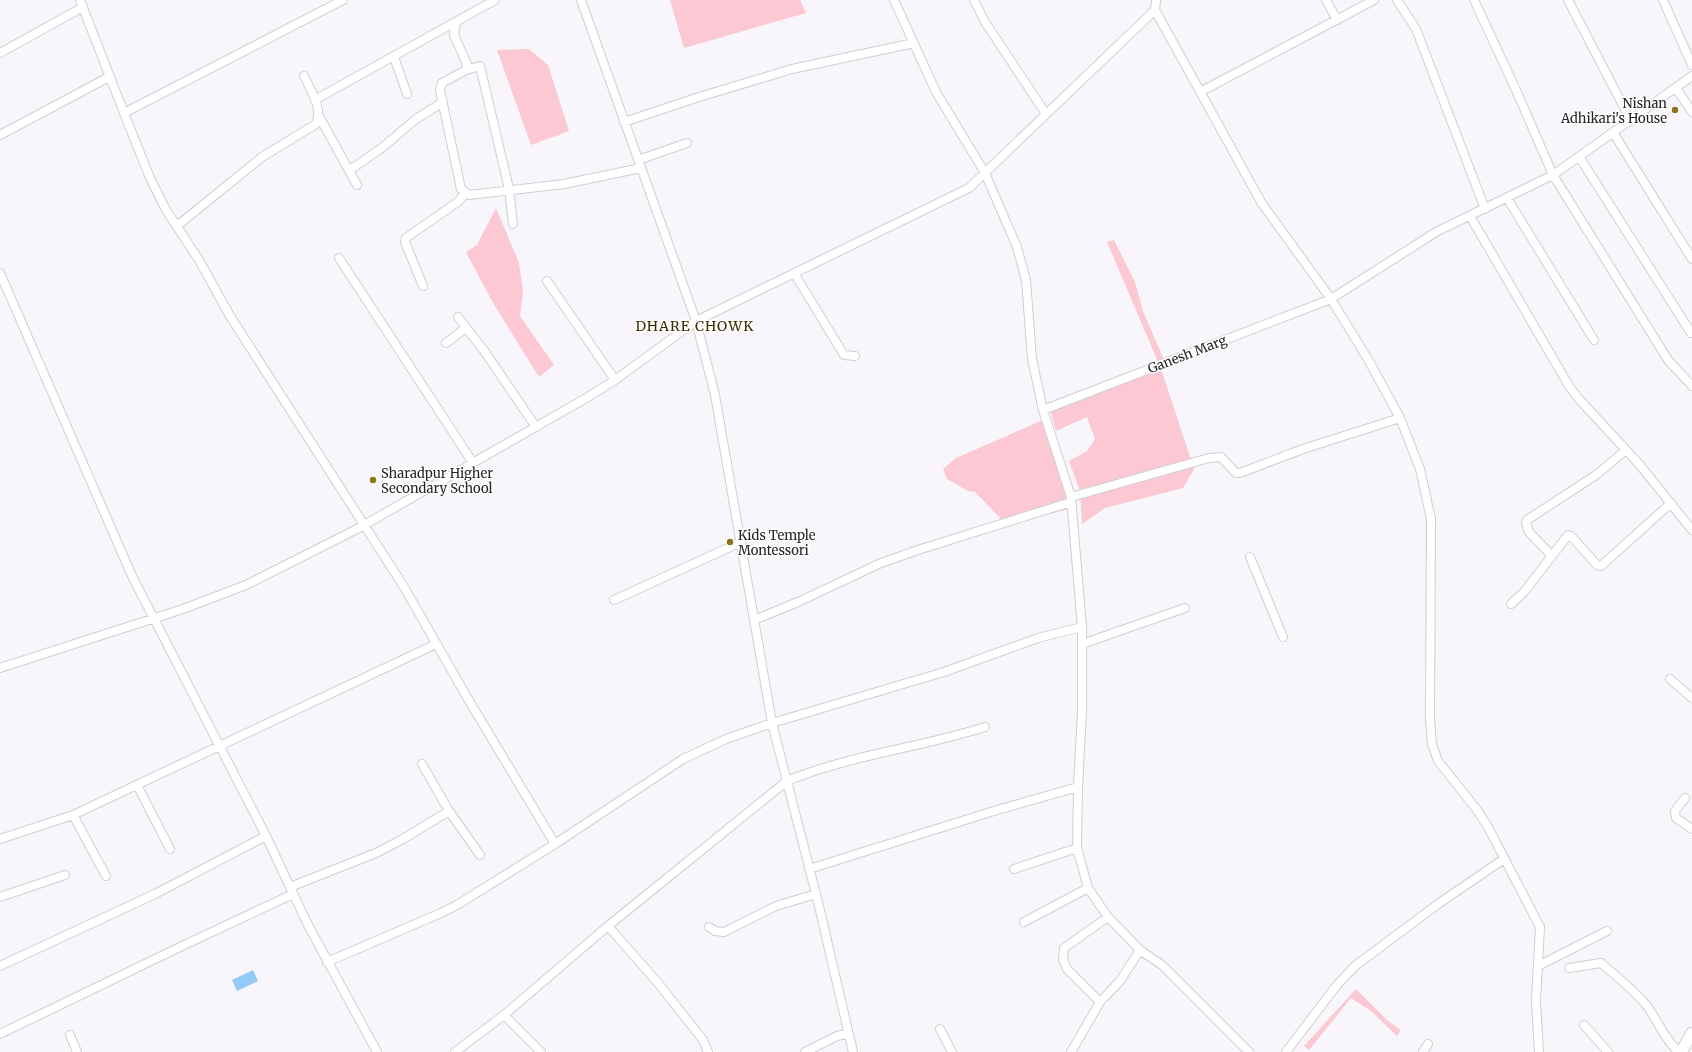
<svg xmlns="http://www.w3.org/2000/svg" width="1692" height="1052" font-family="Merriweather,serif">
  <style>
    .green { fill: #fbc8d3 }
    .water { fill: #95caf8 }
    .lines { fill: none; stroke-linecap: round; stroke-linejoin: round }
    .street-casing { stroke: #d0ced2; stroke-width: 10 }
    .secondary-casing { stroke: #d0ced2; stroke-width: 13 }
    .street { stroke: #fff; stroke-width: 8 }
    .secondary { stroke: #fff; stroke-width: 11 }
    .poi-dot { fill: #8f7419; stroke: #fff; stroke-width: 1.5 }
    .labels { text-anchor: middle; stroke-width: 3; stroke-linejoin: round; paint-order: stroke }
    .poi-label { font-size: 13px; fill: #242425; stroke: #fff; text-anchor: start }
    .street-label { font-size: 13px; fill: #242425; stroke: #fff }
    .neighbourhood-label { font-size: 14px; letter-spacing: 1px; fill: #382c01; stroke: #fff }
  </style>
  <rect width="100%" height="100%" fill="#f8f6fb"/>
  <path class="green" d="M670,0H800L806,13L684,48Z
    M529,49L548,65L569,131L531,145L497,50Z
    M496,208L519,263L523,292L520,316L554,365L539,377L493,303L466,252L477,245Z
    M1114,240L1135,282L1143,311L1164,360L1158,362L1107,242Z
    M1161,369L1194,469L1183,488L1105,508L1082,524L1080,491L1069,461L1087,451L1095,439L1087,417L1056,431L1051,413L1054,408Z
    M1043,420L1072,508L1007,525L975,492L968,491L947,479L943,469L956,458Z
    M1356,989L1388,1021L1401,1030L1397,1036L1371,1011L1351,998L1309,1050L1304,1046Z"/>
  <path class="water" d="M253,970L258,981L237,991L232,980Z"/>
  <g class="lines">
    <g class="street-casing">
      <path id="street" d="M80,0L124,113L150,178L166,210L199,260L230,316L404,587L468,699L555,844
        M581,0L696,321L715,395L772,723L818,902L853,1052
        M894,0L936,92L985,173L1017,247L1026,280L1032,359L1043,410L1071,497L1082,627V711L1078,787
        M974,0L985,22L1046,114
        M1326,0L1337,20
        M1397,0L1416,29L1485,209
        M1474,0L1516,90L1553,175L1668,360L1692,386
        M1568,0L1631,121
        M1663,0L1692,65
        M1155,10L1261,202L1331,299L1369,361L1400,418L1420,469L1431,519L1430,719L1432,744L1438,761L1477,810L1488,827L1540,927L1536,1001L1539,1052
        M456,23L454,35L467,64L466,70L442,83L440,90L461,189L469,195L564,184L641,168
        M0,53L83,7
        M394,57L407,94
        M466,70L480,66L509,189L513,224
        M1676,88L1692,112
        M1200,92L1374,0
        M315,101L320,97L495,0
        M124,113L343,0
        M319,116L357,185
        M624,122L699,97L792,69L914,43
        M1614,134L1692,259
        M0,135L109,77
        M1580,158L1691,333
        M638,160L687,143
        M350,170L383,147L416,119L443,102
        M1507,198L1594,340
        M1470,216L1569,386L1578,398L1639,464L1692,530
        M177,226L262,157L316,124C323,108 311,91 304,76
        M339,258L473,463
        M0,273L132,576L266,836L308,925L377,1052
        M794,273L844,355L855,356
        M547,281L615,380
        M423,286L405,242L406,238L459,201L465,193
        M458,317L485,352L536,427
        M446,343L466,328
        M1043,410L1331,299L1436,232L1553,175L1692,76
        M1071,497L1209,458L1221,457L1236,473H1240L1303,449L1400,418
        M1551,555L1529,532L1526,523L1527,520L1596,475L1626,450
        M1250,557L1283,637
        M614,600L741,542
        M1511,604L1524,592L1568,535L1571,536L1597,565L1601,566L1671,503
        M754,620L798,602L881,563L918,550L1071,502
        M1082,644L1185,608
        M0,668L183,609L246,585L359,528L588,397L615,380L696,321L969,188L1155,10L1156,0
        M1670,679L1692,698
        M422,764L449,811L480,855
        M137,785L170,849
        M1685,798L1675,811L1676,818L1692,829
        M73,815L106,876
        M0,839L73,815L436,644
        M809,869L997,810L1078,787L1077,848L1088,888L1108,917L1140,950L1162,965L1249,1052
        M1014,869L1077,848
        M290,887L376,853L403,839L449,811
        M0,897L65,875
        M1024,922L1088,888
        M608,926L658,983L703,1040L708,1052
        M709,927L715,931L724,932L776,906L816,894
        M327,962L441,913L457,905L555,844L683,759L726,739L772,723L944,672L1038,638L1082,627
        M0,966L157,893L266,836
        M1538,966L1607,931
        M1569,968L1601,963C1617,977 1634,990 1647,1006C1658,1021 1664,1039 1679,1052
        M1100,1002L1067,969L1063,959L1064,948L1108,917
        M504,1015L541,1052
        M1584,1025L1608,1052
        M940,1029L952,1052
        M0,1034L182,946L293,894
        M70,1035L77,1052
        M455,1052L504,1015L608,926L787,781C850,755 919,748 985,727
        M805,1052L837,1036L847,1034
        M1071,1052L1100,1002L1120,981L1140,950
        M1286,1052L1337,985L1355,966L1438,904L1504,859
        M1423,1052L1428,1044"/>
    </g>
    <g class="secondary-casing">
      <path id="secondary" d="M1681,1052L1692,1033"/>
    </g>
    <use href="#street" class="street"/>
    <use href="#secondary" class="secondary"/>
  </g>
  <g class="poi-dot">
    <circle cx="1675" cy="110" r="4"/>
    <circle cx="373" cy="480" r="4"/>
    <circle cx="730" cy="542" r="4"/>
  </g>
  <g class="labels">
    <g class="poi-label">
      <text x="1667" y="108" text-anchor="end">Nishan<tspan x="1667" dy="15">Adhikari's House</tspan></text>
      <text x="381" y="478">Sharadpur Higher<tspan x="381" dy="15">Secondary School</tspan></text>
      <text x="738" y="540">Kids Temple<tspan x="738" dy="15">Montessori</tspan></text>
    </g>
    <g class="street-label">
      <text transform="translate(1187 354) rotate(-21)" y="5">Ganesh Marg</text>
    </g>
    <g class="neighbourhood-label">
      <text x="695" y="331">DHARE CHOWK</text>
    </g>
  </g>
</svg>
